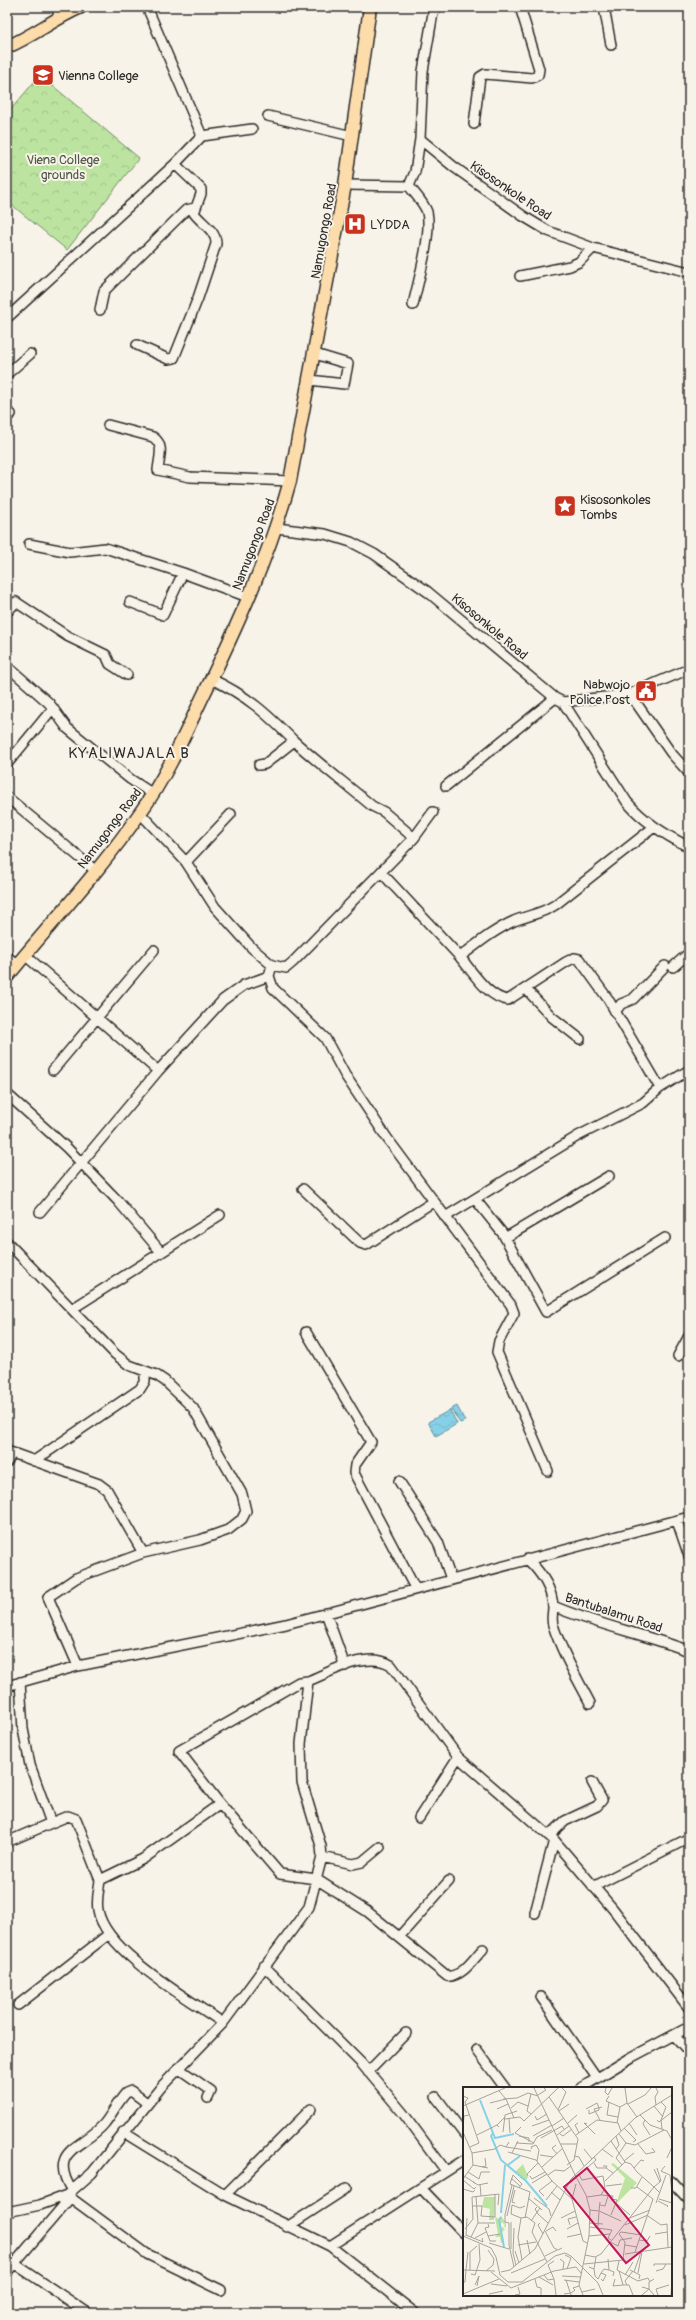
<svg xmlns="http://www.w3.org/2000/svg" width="696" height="2320" font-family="Pangolin,sans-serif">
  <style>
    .forest { fill: url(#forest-crowns); stroke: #748866 }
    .water { fill: url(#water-waves); stroke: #628f9c }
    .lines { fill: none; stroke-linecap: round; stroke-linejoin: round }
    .minor-casing { stroke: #2b2b2b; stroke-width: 12 }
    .major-casing { stroke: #2b2b2b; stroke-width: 15 }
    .minor { stroke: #f7f3e8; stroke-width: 9 }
    .major { stroke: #fddcac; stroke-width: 12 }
    .labels { text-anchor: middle; stroke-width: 4; stroke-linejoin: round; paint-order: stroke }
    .poi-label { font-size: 13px; fill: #2b2b2b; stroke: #f7f3e8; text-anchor: start }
    .park-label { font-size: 13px; fill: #4f5948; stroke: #f7f3e8 }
    .street-label { font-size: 13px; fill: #2b2b2b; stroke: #f7f3e8 }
    .quarter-label { font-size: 15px; letter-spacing: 1px; fill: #2b2b2b; stroke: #f7f3e8 }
    .inset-river { fill: none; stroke: #87d1e8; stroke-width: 2 }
    .inset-road { fill: none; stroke: #a5a39c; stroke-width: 1 }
    .view { fill: #c2185b; fill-opacity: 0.15; stroke: #c2185b; stroke-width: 2 }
    .inset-edge { fill: none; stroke: #2b2b2b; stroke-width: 2 }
  </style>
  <defs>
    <pattern id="forest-crowns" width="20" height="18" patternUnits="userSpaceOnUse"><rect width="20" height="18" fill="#bce4a0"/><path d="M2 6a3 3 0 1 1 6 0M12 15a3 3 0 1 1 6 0" fill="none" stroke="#a2c48a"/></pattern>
    <pattern id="water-waves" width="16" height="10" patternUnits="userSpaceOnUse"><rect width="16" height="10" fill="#87d1e8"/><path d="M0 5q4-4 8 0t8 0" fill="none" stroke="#75b4c7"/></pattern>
  </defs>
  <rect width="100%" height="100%" fill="#f7f3e8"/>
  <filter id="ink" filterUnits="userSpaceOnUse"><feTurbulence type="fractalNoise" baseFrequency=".025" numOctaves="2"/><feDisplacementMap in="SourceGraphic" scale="8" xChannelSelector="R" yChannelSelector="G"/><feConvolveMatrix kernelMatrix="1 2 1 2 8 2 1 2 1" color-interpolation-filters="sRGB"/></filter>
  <g filter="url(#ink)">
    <path class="forest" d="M40,75L139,158L67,250L7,201V114Z"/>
    <path class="water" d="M457,1406L465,1421L460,1423L451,1409Z
      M450,1410L457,1424L436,1436L428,1422Z"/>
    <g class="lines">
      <g class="minor-casing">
        <path id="minor" d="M56,7L60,16
          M147,7L202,136
          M437,7L433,13L423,71L420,139L454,167L523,216L548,231L593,248L689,272
          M604,7L611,45
          M268,116L352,136
          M474,124L480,77L485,74L532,78L538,75L539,69L520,7
          M345,185L409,186L415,172L420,139
          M409,186C415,194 424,203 427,212C432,235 418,282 413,305
          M520,276L570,266L579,262L593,248
          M100,310L104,291L186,210L195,208
          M7,318L175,164L202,136L252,129
          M137,345L168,359L174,358L198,298L216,244C217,231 201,223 194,213L201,194V189L175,164
          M7,374L30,354
          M310,380L344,384L348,364L315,354
          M7,413L11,414
          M108,425L153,437C165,445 159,458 158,470L190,477L290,481
          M277,528L325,534L351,542L374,554L428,592L555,698L563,702L630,694L689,669
          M29,544L70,552L105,548L183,573L248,597
          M130,602L163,615L183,573
          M7,612L16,602L67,636L106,655L110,664L127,675
          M7,666L49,703L67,728L130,779L153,794
          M211,679C247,695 267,714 294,741C319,764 346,784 372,806L384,812L414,838
          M630,694L671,753L689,773
          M563,702L627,802C644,822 665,835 689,847
          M7,764L53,708
          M259,765L265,764L294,741
          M446,786L555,698
          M7,797L96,871
          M140,813L186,862L215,907L252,948L272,965L286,968L293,962L414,838L433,812
          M186,862L231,814
          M381,872L460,957C477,944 494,930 514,921C529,915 541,914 555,905L654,827
          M25,955L158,1071
          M7,956L17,965
          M460,957C472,971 488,998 508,1000L566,962L574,958L579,959L608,999L660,1088
          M272,965L269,976L273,988L325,1038L345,1075L387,1138L511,1305L514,1313L499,1341L497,1352L548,1471
          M673,967L689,953
          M526,989L552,1017L580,1039
          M615,1012L621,1004L633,999L665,966
          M53,1070L154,950
          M7,1094L67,1148L118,1201L161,1252
          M303,1189L360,1243L366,1245L433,1202
          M475,1199L503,1234L546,1312L665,1238
          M40,1212L158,1071L223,1000L244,985L269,976
          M445,1217L578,1136L643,1103L660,1088L689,1070
          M505,1238L609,1176
          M7,1242L115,1354L129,1365L156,1375L165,1381L193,1408L242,1494L246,1511L242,1519L228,1530L200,1540L143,1553L76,1578L48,1597L78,1666
          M72,1309L220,1215
          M306,1332L371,1442L355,1465L354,1473L415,1588
          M678,1356L689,1336
          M7,1451L99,1484L107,1490L143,1553
          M34,1461L140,1389L145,1381V1372
          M7,1462L12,1453
          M399,1481L438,1542L451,1579
          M677,1521L689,1556
          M527,1559C541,1572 552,1588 553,1607C553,1613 551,1619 553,1625C562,1653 577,1678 590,1703
          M553,1606C597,1625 644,1634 689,1651
          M326,1613L345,1666
          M20,1682L23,1729L30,1765L51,1823L68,1816L76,1819L100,1880L143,1859L220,1804L280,1874L316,1879L368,1912L447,1976C462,1978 474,1958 483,1949
          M7,1686L78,1666L286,1624L689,1517
          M220,1804L179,1751L299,1682L308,1681
          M419,1818L458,1757
          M549,1836L565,1821L597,1806L602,1800L592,1782
          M7,1842L51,1823
          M322,1857L353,1864L362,1862L380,1847
          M100,1880C99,1890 96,1900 98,1910C105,1952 189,1999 223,2023
          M593,1887L689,1838
          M535,1913L554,1840
          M399,1937L449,1881
          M264,1966L361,2063L403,2113L446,2171
          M541,1997L597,2078
          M18,2005L109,1934
          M674,2035L689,2052
          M477,2050L505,2088
          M178,2068L211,2091L208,2098
          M368,2072L406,2033
          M581,2088L632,2057L689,2027
          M436,2097L464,2134
          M123,2132L225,2195L330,2246L415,2313
          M671,2181L689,2200
          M421,2188L464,2233
          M72,2191C46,2149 84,2148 104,2124C112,2114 117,2103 126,2093L131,2091L147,2103
          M67,2195L147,2254L221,2290
          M225,2195L311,2109
          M7,2212L40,2205L67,2195L92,2173L162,2086L223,2023L309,1907L322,1857L321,1846L302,1782L301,1744L308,1681C331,1672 367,1650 391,1665L458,1757L554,1840L613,1909L689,2008
          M287,2227L347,2188
          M330,2246L464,2160
          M15,2264L88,2313
          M7,2272L70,2198"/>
      </g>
      <g class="major-casing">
        <path id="major" d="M7,47C33,36 55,18 81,7
          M7,977C51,923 100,871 140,813C166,777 184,736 203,696C237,627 269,556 290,481L345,185L370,7"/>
      </g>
      <use href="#minor" class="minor"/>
      <use href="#major" class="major"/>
    </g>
  </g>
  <defs>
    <g id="school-square" transform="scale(1.15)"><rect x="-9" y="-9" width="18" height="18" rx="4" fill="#c8321e" stroke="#f7f3e8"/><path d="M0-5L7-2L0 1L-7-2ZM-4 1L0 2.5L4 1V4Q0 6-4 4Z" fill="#fff"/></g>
    <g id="hospital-square" transform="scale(1.15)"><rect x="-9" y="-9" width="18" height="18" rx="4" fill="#c8321e" stroke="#f7f3e8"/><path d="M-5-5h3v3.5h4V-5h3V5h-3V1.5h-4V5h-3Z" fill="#fff"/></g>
    <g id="sight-square" transform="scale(1.15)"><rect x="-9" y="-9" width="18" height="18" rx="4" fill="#c8321e" stroke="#f7f3e8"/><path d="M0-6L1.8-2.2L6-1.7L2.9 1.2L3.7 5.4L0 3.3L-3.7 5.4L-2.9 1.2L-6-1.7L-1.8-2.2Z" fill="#fff"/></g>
    <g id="civic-square" transform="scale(1.15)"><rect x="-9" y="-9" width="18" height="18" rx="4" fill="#c8321e" stroke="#f7f3e8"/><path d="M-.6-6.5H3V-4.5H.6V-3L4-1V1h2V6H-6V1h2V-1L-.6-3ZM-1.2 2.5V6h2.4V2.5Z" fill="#fff"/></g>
  </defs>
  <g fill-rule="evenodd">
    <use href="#school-square" x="43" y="75"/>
    <use href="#hospital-square" x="355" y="224"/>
    <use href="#sight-square" x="565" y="506"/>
    <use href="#civic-square" x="646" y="691"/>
  </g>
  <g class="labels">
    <g class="poi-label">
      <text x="58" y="80">Vienna College</text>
      <text x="370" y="229">LYDDA</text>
      <text x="580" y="504">Kisosonkoles<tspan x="580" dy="15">Tombs</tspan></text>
      <text x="630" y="689" text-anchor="end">Nabwojo<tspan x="630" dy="15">Police Post</tspan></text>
    </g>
    <g class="park-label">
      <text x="63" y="164">Viena College<tspan x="63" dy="15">grounds</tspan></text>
    </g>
    <g class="street-label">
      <text transform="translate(511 190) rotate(34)" y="5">Kisosonkole Road</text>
      <text transform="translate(323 231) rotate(-80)" y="5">Namugongo Road</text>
      <text transform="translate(253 544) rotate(-69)" y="5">Namugongo Road</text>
      <text transform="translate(490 626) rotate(40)" y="5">Kisosonkole Road</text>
      <text transform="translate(109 828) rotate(-53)" y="5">Namugongo Road</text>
      <text transform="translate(614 1612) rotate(18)" y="5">Bantubalamu Road</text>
    </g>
    <g class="quarter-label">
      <text x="129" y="758">KYALIWAJALA B</text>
    </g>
  </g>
  <g transform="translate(463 2087)">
    <rect width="209" height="209" fill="#f7f3e8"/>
    <path d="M60,77L65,90L63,94L52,85ZM21,110H32L31,133H26L27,122L19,120Z" fill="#bce4a0"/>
    <path d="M150,76L174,96L153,117L162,91L148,77ZM38,129L43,136V140H40L42,138L39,135L37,139L42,142L39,145L41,155L38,156L37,150H32L35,147L32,130L36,132Z" fill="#bce4a0"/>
    <path class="inset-river" d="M17,13L32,51L51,47M30,46L28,49L38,73L63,94L84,119M45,78L57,69M38,126L42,78M38,130L36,133L41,160"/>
    <path class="inset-road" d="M71,1L112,88M143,1L142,5L145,8L149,1M162,1L164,16L174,30M193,1L195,5L192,10L193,18M36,4L43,12L51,31M75,8L83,3L81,1M0,9L5,11L2,15L16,56L7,60M146,9L143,14L157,20M86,10L115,52L111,73L104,78M40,12L54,11L65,6L75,9M146,15L144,28L155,30M198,15L203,20L198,33L199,42M27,16L43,12M165,17L182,8L188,1M0,19L42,1M191,19L200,30M48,21L55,15L65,19M34,22L45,17M123,22L134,16L136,21M95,23L103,5L99,1M126,23V27L136,23V21M96,24L106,17M68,27L64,24L68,7M177,28L187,38L204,44L209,53M72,29L74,33L84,27M42,32L57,30L61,34L95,1M46,32L47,46M137,33L131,22L139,20M182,33L180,37L187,48M194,33L196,35L209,25M105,36L114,28M115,36L112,38L116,46M154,36L157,20L164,16M166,36L174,48M124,37L121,36L132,47M69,39L86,33M89,39L101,31M0,40L1,29L6,28M36,40L34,38L42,30M58,40L52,46L71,56M161,41L173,53L170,55M0,45L9,66L10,78L0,92M40,45L42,28L54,24M97,47L100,49L109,42M156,47L163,56L172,58L201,43M14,48L34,38M94,48L106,39M113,48L134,33L155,36L158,44M56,49L66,51V55M70,49L89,38M153,49L156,58L153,62M78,51L99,39L101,42M46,55L43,60L50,61M53,56L70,57L74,50L89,43M98,57H114M175,57L183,67L192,65L189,61M93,58L89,61L94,67M50,61L68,64M69,62L68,60L73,58L76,63L74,74M121,62L129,72M139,62L150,70M45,65L73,73L89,94L109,112L120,154L124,156M9,66L32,62L37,58L43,60M49,66L55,54M77,68L90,70M111,69L116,70L121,79M204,71L209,60M161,74L171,66M131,76L134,81H143M10,78L25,81M159,78L153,71L163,56M140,79H144L143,81L150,86M202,79L198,84L207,88L209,106M19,80L23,79L22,71M79,80L100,61M171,81L178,73L181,74M194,81L198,94M191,82L197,95M5,85L16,92L18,85H27M85,88L92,83L101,84L108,79M112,88L123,108L127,123L126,149L116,198L120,208M1,89L12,96M65,89L64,87L75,76M67,89L69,92L82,85M48,91L57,99M0,93L11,102L13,100M142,94L162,75M10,95L15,98L25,96M69,96L84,87M17,97L18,109M143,99L159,97M56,101L59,97L50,88L47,97L67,105L62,131M168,101H173L179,90M0,102L10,105L12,103M88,105L97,113M197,106L191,100L198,94M138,108L150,109L149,114M81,109L76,104L89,94M13,110L15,136M124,110L138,108L142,101L140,89L119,93L116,88L133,73L131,70M65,111L79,123M71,111L86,122L88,129M109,112L113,97M196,112L209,116M83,113L94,99M195,114L205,119L204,120M52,116L49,115L52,103M153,116L167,128M193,116L203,88M137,118L142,119L145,109M9,119H19L18,129L32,130V107M62,119L57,121L49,118L48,127L58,131L64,130L72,136L69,145L84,175M74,120L72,122L75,127L85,136M127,123L136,124L137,115M136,124L158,134M148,128L154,113L149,112M44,129L51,99M185,129L198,138L204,137L205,160M58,131L55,150L59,173M98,131L112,124M164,132L187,123M68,134L77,121M15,136H32M46,136V158L51,180M46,136L42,135V128L49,98M77,136L75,138L80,147M127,136L140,137M25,137L26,140L22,141L27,154H33M107,138L105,132L113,130M162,138L185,128M135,139L136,125M127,140L149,143L145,151L148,153M51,141L50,166L53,178M2,142L10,132L9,110L36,107L35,118M104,142L115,136M82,144L91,161L95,163L99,161M83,144L90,140L93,144M192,147L204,145M3,148L20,155L19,151M0,149L28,161L33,170L37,188L45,195H59L92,169L102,166L108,169L135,196L140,208M3,149L4,131M25,149L37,147M126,149L147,147M8,150L15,136M104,150L118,147M12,151L23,145M64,153L67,167M176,153L184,154L187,149M147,155L155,159L157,153L169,151M26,156L46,162M55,158L73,155M162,158L174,160M48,162V135M52,164L56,176M172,165L190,112L174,100M162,167L209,160M102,168L108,171L104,182M122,168L132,170L138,167L191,100L174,85L168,77L162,75L148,54M82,169L94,163M97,172L101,175L100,182M145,172L146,183L151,185L150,189M91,174L85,178L91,192L93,208M156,174L154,183L175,194L185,191L187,195M121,177L160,173L162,155L156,147L158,145L178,148M191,179V177H209M126,180L131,182L133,170M131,182L132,189L135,192L138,186M0,183L32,184M3,183L5,165M7,183V165L14,159M167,183L177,188L176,192M23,184L30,178L31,172L25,163M193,184L200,182L203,177M28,185L48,201L91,184L113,180L118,186M38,185L47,183L72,162L108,92L172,31L209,8M171,185L178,165M48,186L82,172M175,186L179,165M8,187L12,188L17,173L16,157M81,188L85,193L91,192M162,188L170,175M99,189L118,190M76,190L90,198M72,192L74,200L78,201V208M138,192L140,194L143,188L138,186L141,182L146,183M152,192L150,199L160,198L156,184M101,193L116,195M103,193L108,208M0,195H2L3,183M28,197L44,199M12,198L16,189L14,199M160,198H166L170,208M164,198L162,194L170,184M179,200L186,202V195L191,192M119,205L132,202M0,207L36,192M26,207L40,204M101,207L108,206L112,203L110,201L116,199M52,208L57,207L55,200M179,208L186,202L191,208M195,208L193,202L206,198M208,208L209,193"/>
    <path class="view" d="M124,81L186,158L163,176L101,100Z"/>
    <rect width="209" height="209" class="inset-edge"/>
  </g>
  <rect width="696" height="2320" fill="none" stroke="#f7f3e8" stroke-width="24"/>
  <rect x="12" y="12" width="672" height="2296" fill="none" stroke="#2b2b2b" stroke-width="1.5" filter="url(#ink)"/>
</svg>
